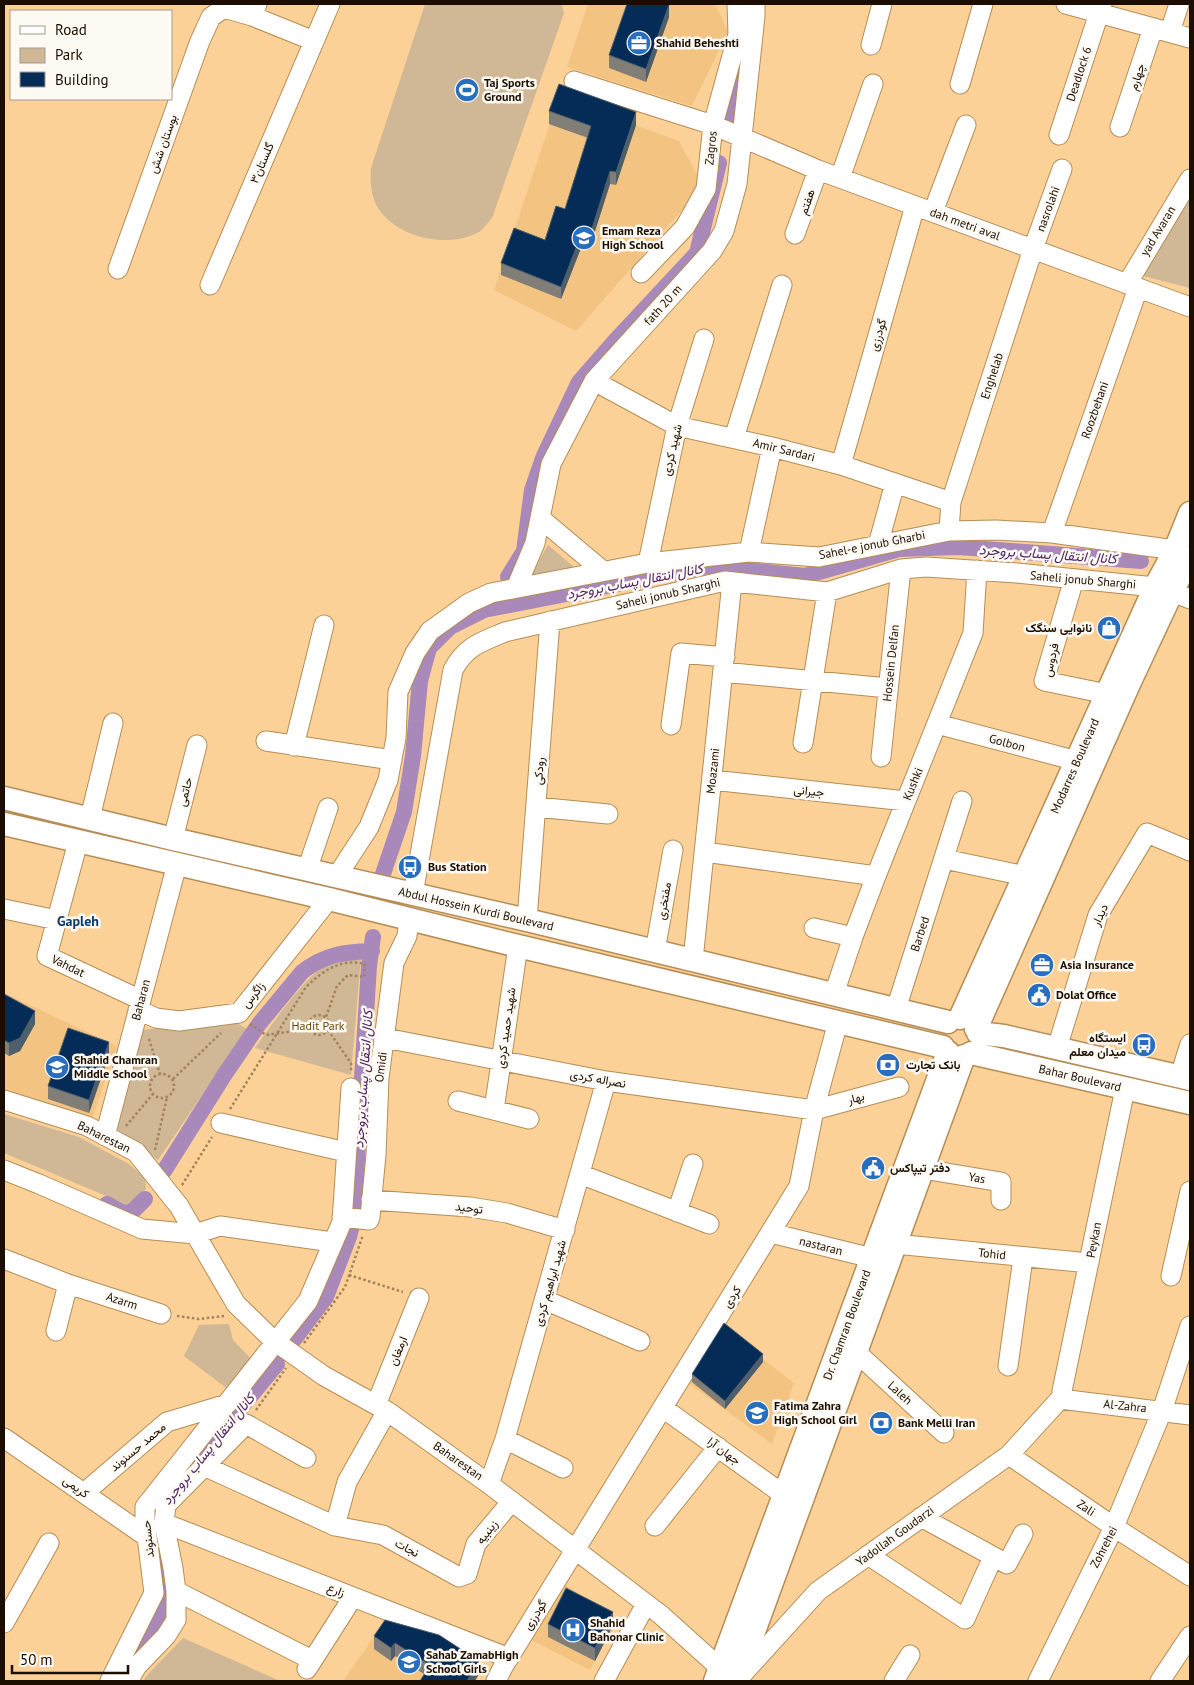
<svg xmlns="http://www.w3.org/2000/svg" width="1194" height="1685" font-family="'PT Sans',Vazirmatn,sans-serif">
  <style>
    .built { fill: #f2c381 }
    .green { fill: #d0b795 }
    .lines { fill: none; stroke-linecap: round; stroke-linejoin: round }
    .canal { stroke: #a988ba; stroke-width: 16 }
    .minor-casing { stroke: #b68d55; stroke-width: 21 }
    .major-casing { stroke: #b68d55; stroke-width: 25 }
    .path { stroke: #a2835b; stroke-width: 2.5; stroke-dasharray: 2.5 2.5; stroke-linecap: butt }
    .minor { stroke: #fff; stroke-width: 19 }
    .major { stroke: #fff; stroke-width: 22 }
    .wall { fill: #807e77 }
    .shaded-wall { fill: #4e5e6a }
    .building { fill: #042c57; stroke: #4e5e6a }
    .labels { text-anchor: middle; stroke-width: 5; stroke-linejoin: round; paint-order: stroke }
    .poi-label { font-size: 12px; font-weight: bold; fill: #1b0d00; stroke: #fdf9f3; text-anchor: start }
    .street-label { font-size: 12px; fill: #1b0d00; stroke: #fdf9f3 }
    .park-label { font-size: 12px; fill: #6d4808; stroke: #fdf9f3 }
    .water-label { font-size: 14px; font-style: italic; fill: #502663; stroke: #fdf9f3 }
    .neighbourhood-label { font-size: 14px; font-weight: bold; fill: #0a396b; stroke: #fdf9f3 }
  </style>
  <rect width="100%" height="100%" fill="#fcd197"/>
  <path class="built" d="M588,4H715L728,31L692,106L567,67Z
    M559,97L679,141L703,186L576,331L494,290Z
    M4,993L117,1046L92,1119L4,1089Z
    M721,1327L794,1383L772,1444L686,1381Z
    M563,1583L617,1622L590,1670L529,1639Z
    M378,1631L445,1650L479,1674L475,1681H343Z"/>
  <path class="green" d="M425,4H561L564,13L492,218C488,222 484,229 479,232C448,249 397,238 378,208C371,196 370,182 371,168Z
    M1190,196V288L1143,276Z
    M548,545L574,567L529,577Z
    M361,956L351,1075L255,1048C270,1027 311,967 334,960C343,957 353,957 361,956Z
    M230,1019L247,1029L158,1160L115,1131L142,1030Z
    M4,1114L79,1137L129,1164L145,1178L146,1189L130,1206L4,1153Z
    M229,1324L233,1340L252,1360L229,1390L184,1356L199,1325Z
    M183,1638L280,1681H143L148,1674Z"/>
  <g class="lines">
    <path class="canal" d="M725,122L740,58
      M508,577L524,551L532,490L543,458L579,382L614,342L697,253L719,163
      M383,874L404,812L413,756L420,681L429,648L450,627L484,610L709,566L805,576L899,549L959,547L1141,561
      M164,1171L225,1074L259,1024L302,972C325,954 344,952 372,951
      M107,1204L122,1212L131,1213L145,1199
      M354,1207L369,966L373,937
      M293,1341L326,1297L349,1237L352,1225
      M188,1472L277,1364
      M129,1668C140,1645 163,1618 164,1592C165,1572 159,1547 157,1526"/>
    <g class="minor-casing">
      <path id="minor" d="M1066,4L1190,38
        M252,16L314,41
        M1170,32L1179,4
        M871,45L882,4
        M574,81L713,125L818,170L1190,307
        M960,84L983,4
        M1120,127L1153,28
        M1059,135L1102,4
        M840,178L873,84
        M933,212L966,125
        M795,234L818,170
        M118,269L200,41L211,17L224,8L252,16L257,4
        M641,273L685,227L706,189L713,125L738,34L737,4
        M1127,284L1190,179
        M210,285L330,4
        M594,381L677,426L772,447L841,465L951,502L949,531
        M734,438L782,285
        M841,465L915,206
        M951,502L1033,249L1062,169
        M540,518L603,571
        M1052,533L1138,288
        M878,545L895,483
        M749,552L772,447
        M648,563L677,426L704,339
        M1074,579L1044,681L1107,694
        M516,588L535,543L551,464L594,381L712,251L724,231L737,184L755,16V4
        M1172,592L1190,599
        M723,672L888,688
        M937,724L1077,761
        M671,725L681,653L725,657
        M266,741L392,760
        M803,743L827,592
        M294,746L324,625
        M881,757L901,569
        M712,780L906,801
        M536,807L608,814
        M90,818L113,723
        M173,839L197,745
        M78,842L47,956L141,1000
        M705,852L876,876
        M944,859L1025,876
        M307,870L328,808
        M337,876L369,827L388,780L396,738L398,692L415,653L430,631L469,603L491,593L648,563L749,552L819,557L949,531L996,530L1052,533L1175,550
        M413,894L453,670C466,646 481,642 505,632L725,581L827,592L901,569L926,567L1017,573L1155,587
        M4,909L57,920
        M527,920L550,621
        M814,928L853,937
        M655,951L673,850
        M693,960L732,582
        M834,994L853,937L876,876L973,633L977,570
        M896,1009L962,801
        M138,1010L156,1018L179,1021L239,1013L329,899
        M385,1038L606,1081L814,1110L899,1087
        M1057,1048L1098,915L1147,833L1190,851
        M1180,1076L1190,1044
        M4,1100L87,1126L136,1152L179,1206L236,1304L273,1340L324,1376L387,1411L489,1484L661,1615L730,1677
        M458,1101L529,1119
        M494,1110L518,946
        M221,1123L346,1152
        M105,1136L177,864
        M923,1169L1001,1182V1200
        M4,1170L39,1184L142,1229L195,1234L220,1226L332,1242
        M580,1174L709,1224
        M371,1200L470,1207L507,1213L565,1230
        M677,1212L693,1164
        M342,1217L369,1220L370,1217L376,1155L379,1078L394,963L407,936L409,918
        M771,1233L872,1258
        M895,1244L1089,1263
        M4,1259L68,1284L161,1314
        M1171,1276L1190,1191
        M545,1300L640,1341
        M56,1331L68,1284
        M856,1352L944,1433
        M1008,1366L1023,1258
        M1062,1391L1125,1089
        M376,1405L419,1298
        M663,1408L784,1495
        M4,1438L147,1537
        M505,1439L563,1468
        M1009,1455L1114,1527L1190,1576
        M204,1466L335,1526L383,1535L459,1577L467,1574L476,1544L512,1501
        M489,1484L505,1439L606,1081
        M84,1493L167,1422L227,1404
        M921,1517L1007,1564L1023,1534
        M164,1523L509,1658
        M335,1526L347,1482L387,1411
        M655,1526L718,1447
        M868,1555L965,1619L993,1557
        M176,1591L312,1660
        M4,1623L49,1543
        M307,1669L353,1597
        M739,1678L818,1591L1009,1455L1060,1399L1190,1415
        M110,1681L154,1593L145,1520V1507L308,1301L342,1222L351,1088
        M128,1681L137,1666L166,1636L176,1620V1591L173,1568L164,1523L166,1505L246,1424L306,1458
        M496,1681L503,1667L799,1186L814,1110L838,1022
        M604,1681L646,1604
        M894,1681L910,1655
        M1038,1681L1114,1527L1162,1411L1190,1326
        M1160,1681L1190,1636"/>
    </g>
    <g class="major-casing">
      <path id="major" d="M4,798L173,839L527,920L948,1022
        M4,824L329,899L518,946L943,1047
        M960,1018L1155,587L1175,550L1190,513
        M976,1029L1129,684L1172,592L1190,557
        M978,1033L1004,1036L1190,1079
        M971,1053L1190,1103
        M715,1681L948,1052
        M736,1681L964,1056"/>
    </g>
    <path class="path" d="M309 1025a10 10 0 1 1 20 0a10 10 0 1 1-20 0Z
      M250,1024L266,1035L309,1029
      M328,1030L351,1063V1072
      M149,1039L160,1074
      M150 1086a12 12 0 1 1 24 0a12 12 0 1 1-24 0Z
      M173,1079L221,1033
      M230,1109L306,987C323,971 340,958 365,964L364,977L348,975L337,986L326,1017
      M126,1126L153,1094
      M155,1150L167,1097
      M182,1185L212,1137
      M349,1275L403,1292
      M177,1316L199,1319L224,1316
      M304,1343L345,1287L363,1235
      M256,1410L286,1368"/>
    <use href="#minor" class="minor"/>
    <use href="#major" class="major"/>
  </g>
  <path class="wall" d="M669,17L646,82L609,68V55Z
    M549,111L636,125L616,185L610,184L589,250L581,248L561,299L501,275V263L545,240L565,209L588,138L549,124Z
    M4,994L35,1024L20,1051L9,1056L4,1053Z
    M109,1055L89,1113L48,1099V1086Z
    M763,1362L725,1409L692,1382V1374Z
    M385,1620L479,1674H424L395,1656L391,1661L374,1649V1636Z
    M548,1624L613,1625L595,1661L548,1637Z"/>
  <path class="shaded-wall" d="M669,5V17L646,82V69Z
    M636,112V125L616,185V172Z
    M610,171V184L589,250V238Z
    M581,235V248L561,299V287Z
    M35,1011V1024L20,1051L9,1056V1043Z
    M109,1042V1055L89,1113V1100Z
    M763,1354V1362L725,1409V1401Z
    M613,1612V1625L595,1661V1648Z
    M395,1643V1656L391,1661V1648Z
    M479,1661V1674L475,1681H467Z"/>
  <path class="building" d="M627,4H667L669,5L646,69L609,55Z
    M559,84L636,112L616,172L610,171L589,238L581,235L561,287L501,263L514,228L545,240L556,206L565,209L591,126L549,111Z
    M4,994L35,1011L20,1038L9,1043L4,1040Z
    M68,1028L109,1042L89,1100L48,1086Z
    M724,1323L763,1354L725,1401L692,1374Z
    M566,1588L613,1612L595,1648L548,1624Z
    M385,1620L439,1635L479,1661L467,1681H420L430,1665L395,1643L391,1648L374,1636Z"/>
  <defs>
    <g id="office-disc" transform="scale(1.25)"><circle r="9.5" fill="#276ebf" stroke="#fdf9f3"/><path d="M-6-3h4V-5.5h4V-3h4V5H-6ZM-1-4.5V-3h2v-1.5ZM-6 0V1H6V0Z" fill="#fff"/></g>
    <g id="stadium-disc" transform="scale(1.25)"><circle r="9.5" fill="#276ebf" stroke="#fdf9f3"/><path d="M0-5a6.5 5 0 1 0 0 10a6.5 5 0 1 0 0-10ZM-3.5-1.8h7v3.6h-7Z" fill="#fff"/></g>
    <g id="school-disc" transform="scale(1.25)"><circle r="9.5" fill="#276ebf" stroke="#fdf9f3"/><path d="M0-5L7-2L0 1L-7-2ZM-4 1L0 2.5L4 1V4Q0 6-4 4Z" fill="#fff"/></g>
    <g id="shop-disc" transform="scale(1.25)"><circle r="9.5" fill="#276ebf" stroke="#fdf9f3"/><path d="M-5-2.5h2.3a2.7 3.5 0 0 1 5.4 0H5L5.5 6h-11ZM-1.5-2.5h3a1.5 2.3 0 0 0-3 0Z" fill="#fff"/></g>
    <g id="bus-disc" transform="scale(1.25)"><circle r="9.5" fill="#276ebf" stroke="#fdf9f3"/><path d="M-5-6H5V4H4V6H2V4H-2V6H-4V4H-5ZM-3.5-4V0h7V-4ZM-3.5 1.2v1.5H-2V1.2ZM2 1.2v1.5H3.5V1.2Z" fill="#fff"/></g>
    <g id="civic-disc" transform="scale(1.25)"><circle r="9.5" fill="#276ebf" stroke="#fdf9f3"/><path d="M-.6-6.5H3V-4.5H.6V-3L4-1V1h2V6H-6V1h2V-1L-.6-3ZM-1.2 2.5V6h2.4V2.5Z" fill="#fff"/></g>
    <g id="bank-disc" transform="scale(1.25)"><circle r="9.5" fill="#276ebf" stroke="#fdf9f3"/><path d="M-6-4H6V4H-6ZM0-2.3a2.3 2.3 0 1 0 0 4.6a2.3 2.3 0 1 0 0-4.6Z" fill="#fff"/></g>
    <g id="hospital-disc" transform="scale(1.25)"><circle r="9.5" fill="#276ebf" stroke="#fdf9f3"/><path d="M-5-5h3v3.5h4V-5h3V5h-3V1.5h-4V5h-3Z" fill="#fff"/></g>
  </defs>
  <g fill-rule="evenodd">
    <use href="#office-disc" x="639" y="43"/>
    <use href="#stadium-disc" x="467" y="90"/>
    <use href="#school-disc" x="584" y="238"/>
    <use href="#shop-disc" x="1109" y="628"/>
    <use href="#bus-disc" x="410" y="867"/>
    <use href="#office-disc" x="1042" y="965"/>
    <use href="#civic-disc" x="1039" y="995"/>
    <use href="#bus-disc" x="1144" y="1045"/>
    <use href="#bank-disc" x="888" y="1065"/>
    <use href="#school-disc" x="57" y="1067"/>
    <use href="#civic-disc" x="873" y="1168"/>
    <use href="#school-disc" x="757" y="1413"/>
    <use href="#bank-disc" x="881" y="1423"/>
    <use href="#hospital-disc" x="573" y="1630"/>
    <use href="#school-disc" x="409" y="1662"/>
  </g>
  <g class="labels">
    <g class="poi-label">
      <text x="656" y="47">Shahid Beheshti</text>
      <text x="484" y="87">Taj Sports<tspan x="484" dy="14">Ground</tspan></text>
      <text x="602" y="235">Emam Reza<tspan x="602" dy="14">High School</tspan></text>
      <text x="1092" y="632" text-anchor="end">نانوایی سنگک</text>
      <text x="428" y="871">Bus Station</text>
      <text x="1060" y="969">Asia Insurance</text>
      <text x="1056" y="999">Dolat Office</text>
      <text x="1126" y="1042" text-anchor="end">ایستگاه<tspan x="1126" dy="14">میدان معلم</tspan></text>
      <text x="74" y="1064">Shahid Chamran<tspan x="74" dy="14">Middle School</tspan></text>
      <text x="906" y="1069">بانک تجارت</text>
      <text x="890" y="1172">دفتر تیپاکس</text>
      <text x="774" y="1410">Fatima Zahra<tspan x="774" dy="14">High School Girl</tspan></text>
      <text x="898" y="1427">Bank Melli Iran</text>
      <text x="590" y="1627">Shahid<tspan x="590" dy="14">Bahonar Clinic</tspan></text>
      <text x="426" y="1659">Sahab ZamabHigh<tspan x="426" dy="14">School Girls</tspan></text>
    </g>
    <g class="street-label">
      <text transform="translate(1079 74) rotate(-72)" y="4">Deadlock 6</text>
      <text transform="translate(1137 77) rotate(-72)" y="4">چهارم</text>
      <text transform="translate(163 144) rotate(-70)" y="4">بوستان شش</text>
      <text transform="translate(711 148) rotate(-84)" y="4">Zagros</text>
      <text transform="translate(262 163) rotate(-67)" y="4">گلستان۳</text>
      <text transform="translate(807 202) rotate(-71)" y="4">هفتم</text>
      <text transform="translate(1048 209) rotate(-70)" y="4">nasrolahi</text>
      <text transform="translate(965 224) rotate(20)" y="4">dah metri aval</text>
      <text transform="translate(1158 231) rotate(-59)" y="4">yad Avaran</text>
      <text transform="translate(663 305) rotate(-48)" y="4">fath 20 m</text>
      <text transform="translate(878 335) rotate(-74)" y="4">گودرزی</text>
      <text transform="translate(992 376) rotate(-72)" y="4">Enghelab</text>
      <text transform="translate(1095 410) rotate(-71)" y="4">Roozbehani</text>
      <text transform="translate(672 450) rotate(-77)" y="4">شهید کردی</text>
      <text transform="translate(784 450) rotate(14)" y="4">Amir Sardari</text>
      <text transform="translate(872 545) rotate(-11)" y="4">Sahel-e jonub Gharbi</text>
      <text transform="translate(1083 580) rotate(5)" y="4">Saheli jonub Sharghi</text>
      <text transform="translate(668 594) rotate(-13)" y="4">Saheli jonub Sharghi</text>
      <text transform="translate(1051 660) rotate(-77)" y="4">فردوس</text>
      <text transform="translate(891 663) rotate(-84)" y="4">Hossein Delfan</text>
      <text transform="translate(1007 743) rotate(15)" y="4">Golbon</text>
      <text transform="translate(1075 766) rotate(-66)" y="4">Modarres Boulevard</text>
      <text transform="translate(539 771) rotate(-86)" y="4">رودکی</text>
      <text transform="translate(713 771) rotate(-84)" y="4">Moazami</text>
      <text transform="translate(913 784) rotate(-68)" y="4">Kushki</text>
      <text transform="translate(809 791) rotate(6)" y="4">جیرانی</text>
      <text transform="translate(185 792) rotate(-76)" y="4">حاتمی</text>
      <text transform="translate(664 901) rotate(-80)" y="4">مفتخری</text>
      <text transform="translate(476 909) rotate(13)" y="4">Abdul Hossein Kurdi Boulevard</text>
      <text transform="translate(1100 915) rotate(-65)" y="4">دیدار</text>
      <text transform="translate(920 934) rotate(-72)" y="4">Barbed</text>
      <text transform="translate(68 966) rotate(26)" y="4">Vahdat</text>
      <text transform="translate(253 995) rotate(-52)" y="4">زاگرس</text>
      <text transform="translate(141 1000) rotate(-75)" y="4">Baharan</text>
      <text transform="translate(506 1028) rotate(-82)" y="4">شهید حمید کردی</text>
      <text transform="translate(381 1067) rotate(-83)" y="4">Omidi</text>
      <text transform="translate(1080 1078) rotate(13)" y="4">Bahar Boulevard</text>
      <text transform="translate(598 1079) rotate(10)" y="4">نصراله کردی</text>
      <text transform="translate(856 1098) rotate(-15)" y="4">بهار</text>
      <text transform="translate(104 1137) rotate(26)" y="4">Baharestan</text>
      <text transform="translate(977 1178) rotate(10)" y="4">Yas</text>
      <text transform="translate(469 1208) rotate(7)" y="4">توحید</text>
      <text transform="translate(1094 1240) rotate(-79)" y="4">Peykan</text>
      <text transform="translate(821 1246) rotate(14)" y="4">nastaran</text>
      <text transform="translate(992 1254) rotate(6)" y="4">Tohid</text>
      <text transform="translate(550 1283) rotate(-74)" y="4">شهید ابراهیم کردی</text>
      <text transform="translate(732 1297) rotate(-58)" y="4">کردی</text>
      <text transform="translate(122 1301) rotate(18)" y="4">Azarm</text>
      <text transform="translate(847 1325) rotate(-70)" y="4">Dr. Chamran Boulevard</text>
      <text transform="translate(398 1351) rotate(-68)" y="4">ارمغان</text>
      <text transform="translate(900 1393) rotate(42)" y="4">Laleh</text>
      <text transform="translate(1125 1406) rotate(6)" y="4">Al-Zahra</text>
      <text transform="translate(138 1447) rotate(-40)" y="4">محمد حسنوند</text>
      <text transform="translate(724 1451) rotate(36)" y="4">جهان آرا</text>
      <text transform="translate(458 1461) rotate(35)" y="4">Baharestan</text>
      <text transform="translate(76 1487) rotate(35)" y="4">کریمی</text>
      <text transform="translate(1086 1508) rotate(34)" y="4">Zali</text>
      <text transform="translate(487 1532) rotate(-52)" y="4">زینبیه</text>
      <text transform="translate(895 1536) rotate(-36)" y="4">Yadollah Goudarzi</text>
      <text transform="translate(148 1539) rotate(-96)" y="4">حسنوند</text>
      <text transform="translate(1104 1547) rotate(-63)" y="4">Zohrehei</text>
      <text transform="translate(407 1548) rotate(28)" y="4">نجات</text>
      <text transform="translate(336 1590) rotate(21)" y="4">زارع</text>
      <text transform="translate(535 1615) rotate(-58)" y="4">گودرزی</text>
    </g>
    <g class="park-label">
      <text x="318" y="1030">Hadit Park</text>
    </g>
    <g class="water-label">
      <text transform="translate(1048 554) rotate(4)" y="5">کانال انتقال پساب بروجرد</text>
      <text transform="translate(635 581) rotate(-11)" y="5">کانال انتقال پساب بروجرد</text>
      <text transform="translate(363 1079) rotate(-86)" y="5">کانال انتقال پساب بروجرد</text>
      <text transform="translate(208 1449) rotate(-51)" y="5">کانال انتقال پساب بروجرد</text>
    </g>
    <g class="neighbourhood-label">
      <text x="78" y="926">Gapleh</text>
    </g>
  </g>
  <rect width="1194" height="1685" fill="none" stroke="#1b0d00" stroke-width="10"/>
  <rect x="10" y="10" width="162" height="90" fill="#fdf9f3" stroke="#a39b92"/>
  <rect x="20" y="26" width="25" height="8" fill="#ffffff" stroke="#a39b92"/>
  <text x="55" y="35" font-size="15" fill="#1b0d00">Road</text>
  <rect x="20" y="48" width="25" height="15" fill="#d0b795" stroke="#a39b92"/>
  <text x="55" y="60" font-size="15" fill="#1b0d00">Park</text>
  <rect x="20" y="72" width="25" height="15" fill="#042c57" stroke="#a39b92"/>
  <text x="55" y="85" font-size="15" fill="#1b0d00">Building</text>
  <path d="M12 1665v8h116v-8" fill="none" stroke="#1b0d00" stroke-width="2.5"/>
  <text x="20" y="1665" font-size="15" fill="#1b0d00" stroke="#fdf9f3" stroke-width="4" paint-order="stroke">50 m</text>
</svg>
